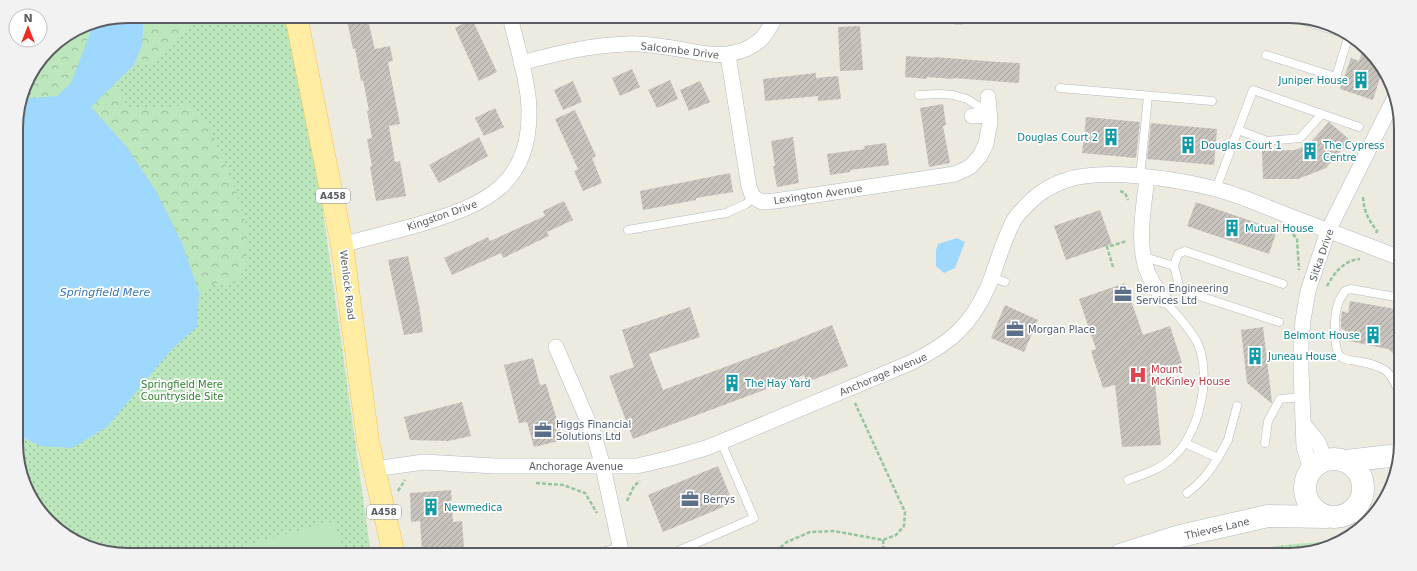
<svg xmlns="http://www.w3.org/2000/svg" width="1417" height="571" font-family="'DejaVu Sans',sans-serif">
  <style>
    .grass { fill: url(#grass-dots) }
    .forest { fill: url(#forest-crowns) }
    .pitch { fill: #bce6bb }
    .water { fill: #9ed8ff }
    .building { fill: url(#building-hatch) }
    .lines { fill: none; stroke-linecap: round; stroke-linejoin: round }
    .lane-casing { stroke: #b6b9be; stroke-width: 9 }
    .street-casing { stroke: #b6b9be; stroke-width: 16 }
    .secondary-casing { stroke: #b6bac0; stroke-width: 23 }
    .primary-casing { stroke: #f7c24f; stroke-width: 23 }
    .path { stroke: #93c59f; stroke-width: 2.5; stroke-dasharray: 4 2; stroke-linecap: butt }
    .lane { stroke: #fff; stroke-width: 8 }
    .street { stroke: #fff; stroke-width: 15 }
    .secondary { stroke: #fff; stroke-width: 22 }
    .primary { stroke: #ffeda3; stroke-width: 22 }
    .labels { text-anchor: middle; stroke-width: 3.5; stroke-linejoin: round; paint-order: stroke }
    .shield { fill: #fff; stroke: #8b8e91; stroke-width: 1 }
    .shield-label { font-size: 9px; font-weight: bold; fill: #595d62 }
    .street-label { font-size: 10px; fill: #595d62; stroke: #fff }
    .culture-label { font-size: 10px; fill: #0d838f; stroke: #fff; text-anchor: start }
    .service-label { font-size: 10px; fill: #4e5e75; stroke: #fff; text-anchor: start }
    .health-label { font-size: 10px; fill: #be3a42; stroke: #fff; text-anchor: start }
    .park-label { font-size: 10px; fill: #308331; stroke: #fff }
    .water-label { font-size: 11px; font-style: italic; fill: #3878b5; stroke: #fff }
    .rim { fill: none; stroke: #595d62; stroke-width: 2 }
  </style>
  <defs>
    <pattern id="grass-dots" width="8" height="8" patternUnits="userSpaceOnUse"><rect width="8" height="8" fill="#bce6bb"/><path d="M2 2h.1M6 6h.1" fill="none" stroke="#9cbe9b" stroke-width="1.8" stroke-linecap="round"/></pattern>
    <pattern id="forest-crowns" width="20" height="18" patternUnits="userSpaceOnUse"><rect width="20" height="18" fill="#bce6bb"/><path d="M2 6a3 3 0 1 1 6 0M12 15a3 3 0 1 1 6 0" fill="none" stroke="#9cbe9b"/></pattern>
    <pattern id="building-hatch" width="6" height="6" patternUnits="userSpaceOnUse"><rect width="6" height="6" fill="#c8c4bd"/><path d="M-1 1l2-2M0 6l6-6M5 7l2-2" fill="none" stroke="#a5a29d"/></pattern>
  </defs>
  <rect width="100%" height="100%" fill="#edeae0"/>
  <path class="grass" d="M128,16H288L315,154L371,555H128L92,549L44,517L18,465L16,120L28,78L54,44L85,24Z
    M1330,542L1296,555H1240C1269,545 1300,543 1330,542Z"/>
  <path class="forest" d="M144,16H198L191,27L155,63L134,65L114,84L128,108H162L188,105L208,124L235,188L247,227L246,268L235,283H217L199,292L182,243L156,191L126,146L91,107L141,45Z
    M94,23L71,83L57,96L34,97L32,73L54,44L85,24Z"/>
  <path class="pitch" d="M334,521L343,555H211Z"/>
  <path class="water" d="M128,16H144L142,45L134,65L91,107L126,146L156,191L182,243L199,292L197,327L172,349L107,427L72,448L40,446L18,435V355L21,341L17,326L16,120L22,99L57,96L71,83L94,23Z
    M957,238L965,242L955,268L944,273L936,266V250L938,244Z"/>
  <path class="building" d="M346,16H367L375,49L390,46L393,61L388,62L400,124L389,126L395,162L400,161L406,196L376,201L370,167L372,166L367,139L372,138L367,111H369L363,80L361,81L355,48L353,49Z
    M472,19L497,72L479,81L455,28Z
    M860,26L863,70L840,71L838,27Z
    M1363,49L1378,60L1382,71L1373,100L1340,89L1351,58L1359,61Z
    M906,56L934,58V57L998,62L1020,63L1019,83L953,78V79L927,77V79L905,77Z
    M632,69L640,87L620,96L612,78Z
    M816,73V78L838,76L841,99L818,101V96L765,101L763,79Z
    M670,80L678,99L657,108L648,90Z
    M573,81L582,102L563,110L554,90Z
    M700,81L710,102L689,111L680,90Z
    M943,104L946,125L943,126L950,163L929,167L920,108Z
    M495,108L504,127L484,136L475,118Z
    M575,110L596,156L592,158L602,183L583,191L574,171L578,169L555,119Z
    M1086,117L1140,122L1136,158L1082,153Z
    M1329,122L1350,140L1326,168L1298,179H1263L1262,151L1295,150L1309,144Z
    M1151,123L1217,129L1214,165L1147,159Z
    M479,137L488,156L439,183L429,165Z
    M793,137L799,183L777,187L773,166H775L771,141Z
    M886,143L889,165L850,170V172L830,175L827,154L865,149L864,146Z
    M730,173L733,192L696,198V200L643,210L640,191Z
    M564,201L573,220L547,232L549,236L503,258L501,253L452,275L444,258L488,237L490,241L545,216L543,211Z
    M1196,202L1277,230L1269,254L1187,226Z
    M1100,210L1112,244L1066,260L1054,226Z
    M408,256L419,305L423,332L404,335L388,260Z
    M1125,283L1143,335L1170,326L1182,363L1154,373L1161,445L1122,447L1115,385L1103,388L1091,351L1096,349L1079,299Z
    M1350,301L1401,310V360L1388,349L1344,340L1345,330L1341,329V319L1342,311L1348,313Z
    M1005,305L1038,320L1024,352L991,338Z
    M690,307L700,337L649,354L663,390L776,348L832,325L848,366L807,382L804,375L633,439L609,376L634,367L622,330Z
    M1263,327L1272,402L1271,403L1247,383L1241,330Z
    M533,358L540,385L546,384L563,440L534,447L527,422L519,423L504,365Z
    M462,402L471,436L448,441L410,440L404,417Z
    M718,466L733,503L663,532L648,495Z
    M451,490L453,522L462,521L464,549L422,551L420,521L411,522L410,493Z"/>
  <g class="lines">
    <g class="lane-casing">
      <path id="lane" d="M1289,16L1339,32
        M1266,55L1336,77L1348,38
        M1060,88L1212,101
        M919,95L940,94L953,95L967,99L978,106L989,108
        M1238,130L1267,141L1300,138L1322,114
        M1399,157C1397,169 1396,180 1400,192
        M1140,177L1148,96
        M1216,189L1253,90L1359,127
        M628,230L726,213L746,204L753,197
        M1144,257L1174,266L1179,285L1184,291L1279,322
        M1174,266L1178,254L1185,251L1283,284
        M991,277L1005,282
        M1401,298L1351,289L1345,291C1343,295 1339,299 1338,304C1334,314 1333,351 1341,357C1345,360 1351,360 1356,361C1385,366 1392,370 1401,399
        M1185,443L1218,458L1228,440L1237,406
        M1265,443L1268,421L1280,399L1302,397
        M1128,480C1144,474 1159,470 1172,458C1199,435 1212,377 1198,344C1190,328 1176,314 1164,300
        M1187,493C1201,483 1209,472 1218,458
        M1351,512L1363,524
        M585,555L598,553L620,547
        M669,555L754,518L721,442"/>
    </g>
    <g class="street-casing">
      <path id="street" d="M959,17V16
        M728,55L749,187L753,197L762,202L775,201L955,174L970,167L980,156L986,144L990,122L988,97
        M521,63C555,54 590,45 626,44C639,43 652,45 665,47C693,50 719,61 746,49C752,46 759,42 763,37C768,31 772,23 776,16
        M972,116L989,115
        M1147,177C1144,206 1137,239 1146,268C1150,280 1157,290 1164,300
        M342,245C370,237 397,231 424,223C486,204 530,184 529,111C529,82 516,44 510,16
        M556,347L594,435L603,467L622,555
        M1304,425L1318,442L1325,460
        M374,469L424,462L495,466H637L671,458L706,448L721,442L910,363C949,344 970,327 988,287C997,265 1002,243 1013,222C1015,217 1020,212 1024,208C1035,196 1048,186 1064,181C1101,167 1177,179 1216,189C1239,195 1262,205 1284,214C1323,229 1362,243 1400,258
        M1311,470L1304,447L1301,370V343L1303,320L1308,291L1328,231L1394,99"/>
    </g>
    <g class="secondary-casing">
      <path id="secondary" d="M1305 488a29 29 0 1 1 58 0a29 29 0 1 1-58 0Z
        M1346,461L1399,455
        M1120,555L1180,536L1268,516L1327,517"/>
    </g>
    <g class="primary-casing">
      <path id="primary" d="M296,16L342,245L368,441L394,555"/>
    </g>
    <path class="path" d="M1120,191L1125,193L1128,200
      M1363,197C1364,212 1368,219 1377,231L1376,233
      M1293,234L1297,239L1299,270
      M1113,267L1107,247L1127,241
      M1327,286C1334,273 1344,260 1360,259
      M536,483L563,485L585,493L597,513
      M398,491L405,480
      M627,501L634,486L640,481
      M883,540L884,555
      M771,555L787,542L810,532L834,531L883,540L896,535L904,526L905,512L855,403"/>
    <use href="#lane" class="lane"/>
    <use href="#street" class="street"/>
    <use href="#secondary" class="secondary"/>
    <use href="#primary" class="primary"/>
  </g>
  <defs>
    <g id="building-bare" transform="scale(1.38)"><path d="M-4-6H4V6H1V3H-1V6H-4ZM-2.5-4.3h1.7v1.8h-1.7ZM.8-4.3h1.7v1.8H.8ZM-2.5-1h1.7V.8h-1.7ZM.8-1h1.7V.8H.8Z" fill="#0f9aa8" stroke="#fff" stroke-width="2.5" paint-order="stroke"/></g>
    <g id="office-bare" transform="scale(1.38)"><path d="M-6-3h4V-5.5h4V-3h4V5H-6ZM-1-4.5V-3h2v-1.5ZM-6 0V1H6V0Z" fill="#5c6f8a" stroke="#fff" stroke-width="2.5" paint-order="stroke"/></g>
    <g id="hospital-bare" transform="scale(1.38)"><path d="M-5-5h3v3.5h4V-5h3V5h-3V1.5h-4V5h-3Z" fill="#e0444e" stroke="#fff" stroke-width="2.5" paint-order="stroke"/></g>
  </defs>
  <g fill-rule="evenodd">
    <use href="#building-bare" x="1361" y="80"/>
    <use href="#building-bare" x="1111" y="137"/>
    <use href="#building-bare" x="1188" y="145"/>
    <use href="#building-bare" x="1310" y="151"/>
    <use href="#building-bare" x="1232" y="228"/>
    <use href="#office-bare" x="1123" y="294"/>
    <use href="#office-bare" x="1015" y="329"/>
    <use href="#building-bare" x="1373" y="335"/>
    <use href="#building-bare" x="1255" y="356"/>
    <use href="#hospital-bare" x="1138" y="375"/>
    <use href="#building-bare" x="732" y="383"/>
    <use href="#office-bare" x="543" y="430"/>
    <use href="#office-bare" x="690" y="499"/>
    <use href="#building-bare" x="431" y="507"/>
  </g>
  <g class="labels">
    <g class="shield">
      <rect x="316" y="189" width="34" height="14" rx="3"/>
      <rect x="367" y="505" width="34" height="14" rx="3"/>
    </g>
    <g class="shield-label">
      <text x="333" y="199">A458</text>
      <text x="384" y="515">A458</text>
    </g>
    <g class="street-label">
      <text transform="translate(680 50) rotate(7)" y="4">Salcombe Drive</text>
      <text transform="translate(818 194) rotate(-8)" y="4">Lexington Avenue</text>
      <text transform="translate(442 215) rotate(-19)" y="4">Kingston Drive</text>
      <text transform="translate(1321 255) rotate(-71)" y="4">Sitka Drive</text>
      <text transform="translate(348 285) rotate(83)" y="4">Wenlock Road</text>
      <text transform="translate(883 374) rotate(-23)" y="4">Anchorage Avenue</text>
      <text x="576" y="470">Anchorage Avenue</text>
      <text transform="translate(1217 528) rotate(-13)" y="4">Thieves Lane</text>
    </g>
    <g class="culture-label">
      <text x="1348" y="84" text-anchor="end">Juniper House</text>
      <text x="1098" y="141" text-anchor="end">Douglas Court 2</text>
      <text x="1201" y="149">Douglas Court 1</text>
      <text x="1323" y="149">The Cypress<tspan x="1323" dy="12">Centre</tspan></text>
      <text x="1245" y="232">Mutual House</text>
      <text x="1360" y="339" text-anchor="end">Belmont House</text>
      <text x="1268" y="360">Juneau House</text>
      <text x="745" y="387">The Hay Yard</text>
      <text x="444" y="511">Newmedica</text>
    </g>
    <g class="service-label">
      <text x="1136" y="292">Beron Engineering<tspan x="1136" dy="12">Services Ltd</tspan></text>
      <text x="1028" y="333">Morgan Place</text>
      <text x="556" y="428">Higgs Financial<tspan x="556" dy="12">Solutions Ltd</tspan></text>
      <text x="703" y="503">Berrys</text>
    </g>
    <g class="health-label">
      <text x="1151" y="373">Mount<tspan x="1151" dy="12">McKinley House</tspan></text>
    </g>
    <g class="park-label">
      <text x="182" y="388">Springfield Mere<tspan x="182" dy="12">Countryside Site</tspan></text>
    </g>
    <g class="water-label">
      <text x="105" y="296">Springfield Mere</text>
    </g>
  </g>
  <path d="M0 0H1417V571H0ZM128 23H1289A105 105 0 0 1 1394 128V443A105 105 0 0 1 1289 548H128A105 105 0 0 1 23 443V128A105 105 0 0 1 128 23Z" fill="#f2f2f2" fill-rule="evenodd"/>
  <path class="rim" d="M128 23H1289A105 105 0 0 1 1394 128V443A105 105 0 0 1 1289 548H128A105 105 0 0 1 23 443V128A105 105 0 0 1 128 23Z"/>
  <g transform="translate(28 28)"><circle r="19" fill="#ffffff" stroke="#bdbec0"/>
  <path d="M0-3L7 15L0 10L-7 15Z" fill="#f02c23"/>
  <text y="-6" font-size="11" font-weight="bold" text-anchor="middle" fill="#595d62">N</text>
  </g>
</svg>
